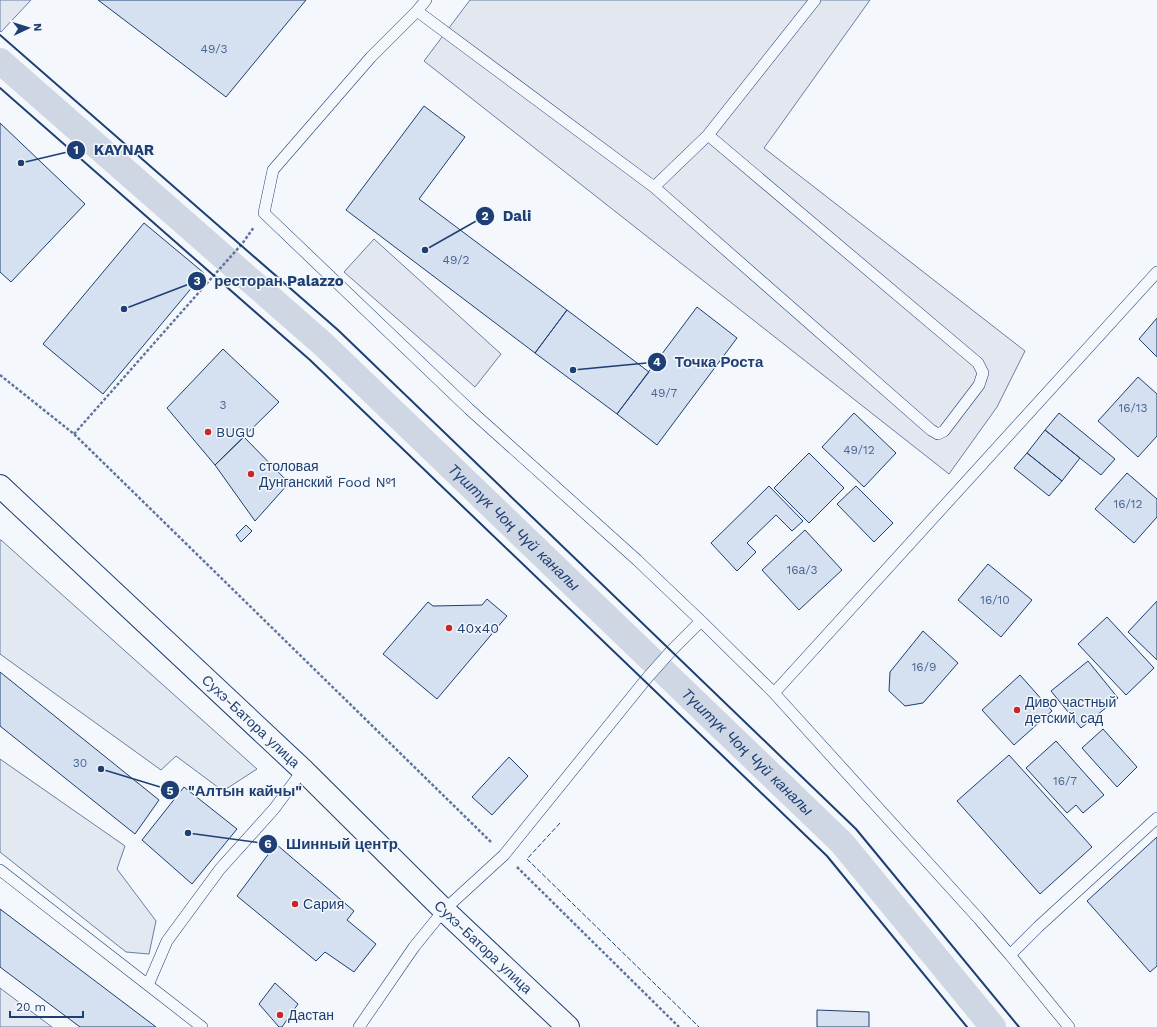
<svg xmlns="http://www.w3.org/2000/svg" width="1157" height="1027" font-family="'Work Sans',sans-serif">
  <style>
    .green { fill: #e3e9f0; stroke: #687fa3 }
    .parking { fill: #e3e8f0; stroke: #687fa3 }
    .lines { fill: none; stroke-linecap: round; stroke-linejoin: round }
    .canal { stroke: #cfd7e4; stroke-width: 26 }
    .building { fill: #d5e0f0; stroke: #1d3f73 }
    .service-casing { stroke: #1d3f73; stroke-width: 12 }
    .primary-casing { stroke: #1d3f73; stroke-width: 24 }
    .path { stroke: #5e769c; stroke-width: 2.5; stroke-dasharray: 3 2; stroke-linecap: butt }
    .service { stroke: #f4f7fb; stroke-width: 11 }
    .primary { stroke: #f4f7fb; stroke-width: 22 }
    .fence { stroke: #1d3f73; stroke-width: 1; stroke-dasharray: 5 2; stroke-linecap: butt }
    .wall { stroke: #1d3f73; stroke-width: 2 }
    .poi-dot { fill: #c62828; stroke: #f4f7fb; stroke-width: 1.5 }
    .labels { text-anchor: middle; stroke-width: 3; stroke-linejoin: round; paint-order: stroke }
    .number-label { font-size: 12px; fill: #4b6792 }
    .poi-label { font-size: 14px; fill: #1d3f73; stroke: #f4f7fb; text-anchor: start }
    .street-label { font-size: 14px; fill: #1d3f73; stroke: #f4f7fb }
    .water-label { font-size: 15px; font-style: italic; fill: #1d3f73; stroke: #f4f7fb }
    .leader { fill: none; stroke: #1d3f73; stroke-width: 1.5 }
    .callout-dot { fill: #1d3f73; stroke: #f4f7fb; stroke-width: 1.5 }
    .mark-label { font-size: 12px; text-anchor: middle; font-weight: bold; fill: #fff }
    .callout-label { font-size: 15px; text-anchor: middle; font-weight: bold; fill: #1d3f73; stroke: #f4f7fb; stroke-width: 3; stroke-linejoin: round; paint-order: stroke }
  </style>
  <rect width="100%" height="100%" fill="#f4f7fb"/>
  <path class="green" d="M0,540H1L257,769L223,791L176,756L161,770L0,654Z
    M0,759L125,846L117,869L156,921L149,954L126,952L0,852Z
    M0,988L52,1027H0Z"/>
  <path class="parking" d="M0,0H31L1,32L0,31Z
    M470,0H870L764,148L1025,351L997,407L949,474L424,61Z
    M374,239L501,354L475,387L344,272Z"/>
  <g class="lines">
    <path class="canal" id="s1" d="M0,61L324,345L842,843L993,1027"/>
  </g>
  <path class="building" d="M98,0H306L226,97Z
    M424,106L465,137L419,199L567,310L535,353L346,210Z
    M0,123L85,204L11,282L0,272Z
    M144,223L204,273L103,394L43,344Z
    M697,307L737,338L657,445L617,414Z
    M567,310L649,372L617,414L535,353Z
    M1157,318V357L1139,339Z
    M223,349L279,402L215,465L167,408Z
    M1138,377L1157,394V436L1138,457L1098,421Z
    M854,413L896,453L864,487L822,447Z
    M1059,413L1115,459L1101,475L1045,430Z
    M1045,430L1080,458L1062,481L1027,453Z
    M244,437L289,483L255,521L215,465Z
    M809,453L844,488L809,523L774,488Z
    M1027,453L1062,481L1049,496L1014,468Z
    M1127,473L1157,499V517L1134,543L1095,509Z
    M769,486L803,521L792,531L776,515L747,543L756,552L737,571L711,543Z
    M856,486L893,523L874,542L837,504Z
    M246,525L252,531L241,542L236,535Z
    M805,530L842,570L799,610L762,570Z
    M988,564L1032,600L1001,637L958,600Z
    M487,599L507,616L437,699L383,654L428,602L433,606L482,605Z
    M1157,601V660L1128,632Z
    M1107,617L1154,668L1126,695L1078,644Z
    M923,631L958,663L923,703L905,706L889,691L890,672Z
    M1088,661L1118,698L1081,728L1051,691Z
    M0,672L159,800L135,834L0,726Z
    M1020,675L1052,711L1014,745L982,710Z
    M1103,729L1137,767L1117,787L1082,748Z
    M1056,741L1104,795L1083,813L1076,805L1067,813L1026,768Z
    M1009,755L1092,847L1040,894L957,801Z
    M509,757L528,776L492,815L472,797Z
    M184,787L237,829L192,884L142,840Z
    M1157,837V966L1150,972L1087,901Z
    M276,844L354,911L347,920L376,944L354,972L325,952L316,961L237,896Z
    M0,909L156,1027H80L0,967Z
    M275,983L298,1004L282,1027H279L259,1004Z
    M817,1010L869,1012V1027H817Z"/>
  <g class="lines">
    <g class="service-casing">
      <path id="service" d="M417,11L654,187L931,430L938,434L944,431L979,385L983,373L978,363L708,135
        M654,187L708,135L815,0
        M701,621L774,693L1157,272
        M774,693L979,919L1010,955L1038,927L1157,818
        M0,870L148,985
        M1010,955L1069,1027
        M202,1027L148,985L167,941L220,869L274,809L303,770
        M359,1027L414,947L444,910L504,855L647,678L672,650L701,621L637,560L469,409L264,213L273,170L371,57L417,11L426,0"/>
    </g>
    <g class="primary-casing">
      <g id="primary">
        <path id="s2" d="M0,486L303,770L444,910L568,1027"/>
      </g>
    </g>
    <path class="path" d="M0,375L74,434L492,843
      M74,434L216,273L242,244L254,227
      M517,867L679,1027"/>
    <use href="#service" class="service"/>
    <use href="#primary" class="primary"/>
    <path class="fence" d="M560,823L527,859L699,1027"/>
    <path class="wall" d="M0,35L338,330L856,829L1019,1027
      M0,88L310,360L827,856L967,1027"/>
  </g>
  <g class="poi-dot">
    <circle cx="208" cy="432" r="4"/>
    <circle cx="251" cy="474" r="4"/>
    <circle cx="449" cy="628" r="4"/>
    <circle cx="1017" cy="710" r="4"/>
    <circle cx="295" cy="904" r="4"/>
    <circle cx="280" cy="1015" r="4"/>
  </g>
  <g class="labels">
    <g class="number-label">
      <text x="214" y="53">49/3</text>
      <text x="456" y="264">49/2</text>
      <text x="664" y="397">49/7</text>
      <text x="223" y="409">3</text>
      <text x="1133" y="412">16/13</text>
      <text x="859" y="454">49/12</text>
      <text x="1128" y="508">16/12</text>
      <text x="802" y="574">16а/3</text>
      <text x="995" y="604">16/10</text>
      <text x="924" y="671">16/9</text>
      <text x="80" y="767">30</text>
      <text x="1065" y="785">16/7</text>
    </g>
    <g class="poi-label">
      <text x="216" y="437">BUGU</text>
      <text x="259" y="471">столовая<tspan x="259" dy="16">Дунганский Food №1</tspan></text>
      <text x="457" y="633">40x40</text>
      <text x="1025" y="707">Диво частный<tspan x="1025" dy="16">детский сад</tspan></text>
      <text x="303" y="909">Сария</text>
      <text x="288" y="1020">Дастан</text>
    </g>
    <g class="street-label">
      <text dy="5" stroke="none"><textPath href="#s2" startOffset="344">Сухэ-Батора улица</textPath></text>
      <text dy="5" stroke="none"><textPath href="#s2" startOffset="668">Сухэ-Батора улица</textPath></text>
    </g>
    <g class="water-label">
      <text dy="5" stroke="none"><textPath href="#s1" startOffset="694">Түштүк Чоң Чүй каналы</textPath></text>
      <text dy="5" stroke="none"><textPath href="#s1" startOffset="1018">Түштүк Чоң Чүй каналы</textPath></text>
    </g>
  </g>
  <path class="leader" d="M21 163L76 150M425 250L485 216M124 309L197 281M573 370L657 362M101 769L170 790M188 833L268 844"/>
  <g class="callout-dot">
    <circle cx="21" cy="163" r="4"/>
    <circle cx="425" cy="250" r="4"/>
    <circle cx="124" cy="309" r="4"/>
    <circle cx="573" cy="370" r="4"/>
    <circle cx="101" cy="769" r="4"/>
    <circle cx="188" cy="833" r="4"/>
    <circle cx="76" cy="150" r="10"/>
    <circle cx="485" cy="216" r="10"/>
    <circle cx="197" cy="281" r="10"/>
    <circle cx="657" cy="362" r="10"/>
    <circle cx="170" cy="790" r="10"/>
    <circle cx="268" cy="844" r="10"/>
  </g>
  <g class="mark-label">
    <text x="76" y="154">1</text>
    <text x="485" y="220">2</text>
    <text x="197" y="285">3</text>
    <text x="657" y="366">4</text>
    <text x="170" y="795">5</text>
    <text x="268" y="848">6</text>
  </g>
  <g class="callout-label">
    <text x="124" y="155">KAYNAR</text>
    <text x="517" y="221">Dali</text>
    <text x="279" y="286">ресторан Palazzo</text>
    <text x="719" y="367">Точка Роста</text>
    <text x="245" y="796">"Алтын кайчы"</text>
    <text x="342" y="849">Шинный центр</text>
  </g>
  <g transform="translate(28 28) rotate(86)" stroke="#f4f7fb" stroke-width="3" paint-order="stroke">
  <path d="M0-3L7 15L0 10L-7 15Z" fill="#1d3f73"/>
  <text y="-6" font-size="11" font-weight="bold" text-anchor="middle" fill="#1d3f73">N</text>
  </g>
  <path d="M10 1011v6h73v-6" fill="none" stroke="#1d3f73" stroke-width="2"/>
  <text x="16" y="1011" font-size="12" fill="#1d3f73" stroke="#f4f7fb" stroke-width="3" paint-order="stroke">20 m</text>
</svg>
